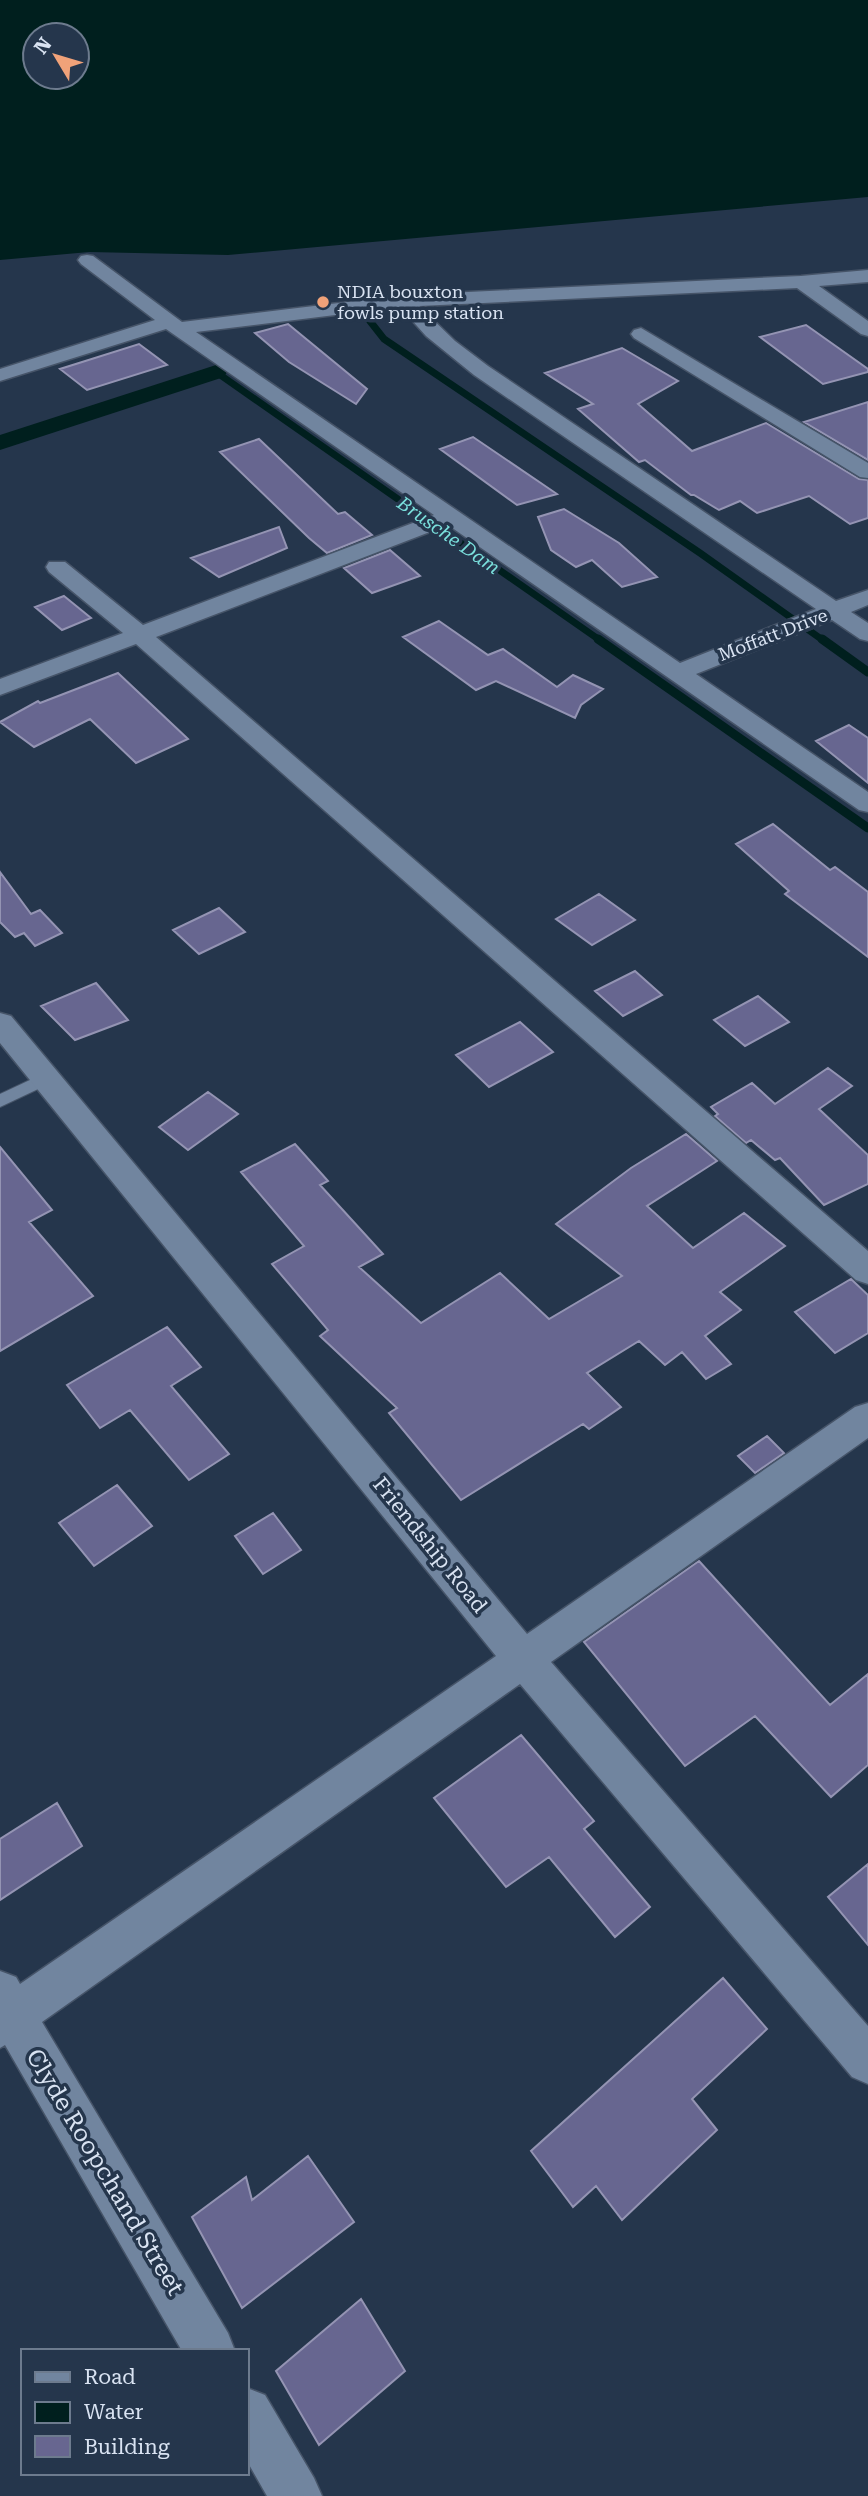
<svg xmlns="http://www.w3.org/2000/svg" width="868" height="2496" font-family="'Roboto Serif',serif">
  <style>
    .water { fill: #001f1e; fill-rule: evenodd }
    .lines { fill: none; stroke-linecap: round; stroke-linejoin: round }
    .stream-far1 { stroke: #001f1e; stroke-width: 7 }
    .stream { stroke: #001f1e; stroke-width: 9 }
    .canal { fill: #001f1e; fill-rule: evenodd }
    .building { fill: #676690; stroke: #9494b3; stroke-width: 2 }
    .lane-casing { stroke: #465468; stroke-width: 2 }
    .street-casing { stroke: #465468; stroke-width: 3 }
    .lane { fill: #71859f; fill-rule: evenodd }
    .street { fill: #71859f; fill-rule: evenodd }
    .poi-dot { fill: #f0a279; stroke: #25364c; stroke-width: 2.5 }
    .labels { text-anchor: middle; stroke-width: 7; stroke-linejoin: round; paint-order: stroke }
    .far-poi-label { font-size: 18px; fill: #d9e3f2; stroke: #25364c; text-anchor: start }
    .far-street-label { font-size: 18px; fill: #d9e3f2; stroke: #25364c }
    .far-water-label { font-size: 19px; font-style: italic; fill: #7adfdc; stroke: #25364c }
    .street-label { font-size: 21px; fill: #d9e3f2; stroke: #25364c }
    .near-street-label { font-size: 24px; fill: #d9e3f2; stroke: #25364c }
  </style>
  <rect width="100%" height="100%" fill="#25364c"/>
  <path class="water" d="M0,0H868V197L228,255L89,252L0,260ZM35,35H77V77H35Z"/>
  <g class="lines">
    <path class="stream-far1" d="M362,311L384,339L700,553L824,641
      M216,372L601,641"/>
    <path class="stream" d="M598,639L868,828
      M822,639L868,672"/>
    <path class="canal" d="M216,365L224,367L227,372L224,377L0,450V435Z"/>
  </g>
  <path class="building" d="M288,324L367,389L356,404L289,362L255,333Z
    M806,325L868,369V372L823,384L760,337Z
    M139,344L167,365L87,390L60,369Z
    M622,348L678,381L638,404L692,451L766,423L859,479L868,480V518L850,524L809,496L757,513L740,501L719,510L694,495H691L645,460L639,462L578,409L593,404L545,373Z
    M868,402V460L804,422Z
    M473,437L557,494L517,505L440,449Z
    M259,439L338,514L345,512L372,535L327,553L309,538L220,452Z
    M564,509L619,543L657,577L622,587L592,560L576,567L551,550L538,517Z
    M279,527L287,548L219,577L191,558Z
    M390,550L420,576L372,593L344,568Z
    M64,596L91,618L62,630L35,607Z
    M439,621L488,655L503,649L557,687L573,675L603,689L581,705L575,718L496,681L476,690L403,637Z
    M118,673L188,739L136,763L90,719L34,747L0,722L38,701L40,703Z
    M849,725L868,738V783L816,741Z
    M773,824L830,870L835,867L868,892V957L785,894L789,891L736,844Z
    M0,872L31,914L40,910L62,933L35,946L24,933L15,937L0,922Z
    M599,894L635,920L592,945L556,919Z
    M219,908L245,932L199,954L173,930Z
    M635,971L662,995L623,1016L595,991Z
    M96,983L128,1020L75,1040L41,1006Z
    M758,996L789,1022L745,1046L714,1020Z
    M520,1022L553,1052L489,1087L456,1055Z
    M828,1068L852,1086L819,1109L868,1155V1184L824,1205L780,1158L775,1160L751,1140L746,1143L715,1116L718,1114L711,1107L752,1083L775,1104Z
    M208,1092L238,1114L188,1150L159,1127Z
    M686,1134L717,1161L647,1206L693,1248L744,1213L785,1246L720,1292L741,1310L705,1336L731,1364L706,1379L682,1352L665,1365L639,1341L587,1373L621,1407L589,1429L583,1424L461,1500L389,1413L397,1408L320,1336L328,1330L272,1264L304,1246L241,1172L295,1144L328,1181L320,1185L383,1254L359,1267L421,1323L500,1273L549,1319L622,1276L556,1224L631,1168Z
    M0,1147L52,1210L29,1222L93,1296L0,1351Z
    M851,1279L868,1295V1333L835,1353L795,1312Z
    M167,1327L201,1367L171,1386L229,1454L189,1480L130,1410L100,1428L67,1385Z
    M767,1436L784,1453L755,1473L738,1456Z
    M117,1485L152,1526L94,1566L59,1523Z
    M273,1513L301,1550L263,1574L235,1536Z
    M699,1561L830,1705L868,1674V1765L831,1797L755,1716L685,1766L584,1642Z
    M521,1735L594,1821L584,1829L650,1907L615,1937L549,1857L506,1887L434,1798Z
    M57,1803L82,1846L0,1900V1839Z
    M868,1864V1945L828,1897Z
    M723,1978L767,2029L692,2099L717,2130L622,2220L596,2186L573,2207L531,2151Z
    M308,2156L354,2222L242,2308L192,2217L246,2177L252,2200Z
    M361,2299L405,2371L319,2445L276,2371Z"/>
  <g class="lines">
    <g class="lane-casing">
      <path id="lane" d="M47,1072L55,1078L53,1082L0,1107V1094Z"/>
    </g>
    <g class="street-casing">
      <path id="street" d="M87,255L93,256L182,322L405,295L801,276L868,270V282L819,286L868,321V336L861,334L797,288L419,306L455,341L488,366L836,601L868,590V605L851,612L868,623V641L860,639L832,620L696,674L868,792V812L859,810L448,525L156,637L868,1251V1284L856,1280L136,644L0,695V679L123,633L49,572L46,567L49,562H65L143,625L434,515L166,329L0,381V369L155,320L81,264L78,260L81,256ZM400,307L426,336L474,375L816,609L680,663L196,332Z
        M641,328L868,463V478L860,477L634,338L631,334L634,330Z
        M0,1013L11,1016L527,1634L855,1407L868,1403V1438L551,1662L868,2026V2084L852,2077L520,1684L42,2022L228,2333L235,2351H182L5,2045L0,2048V1971L16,1977L20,1984L496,1656L0,1043Z
        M247,2388L265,2395L314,2478L322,2496H267L247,2461Z"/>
    </g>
    <use href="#lane" class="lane"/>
    <use href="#street" class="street"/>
  </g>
  <circle class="poi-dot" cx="323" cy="302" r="7"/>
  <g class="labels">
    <g class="far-poi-label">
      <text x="337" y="298">NDIA bouxton<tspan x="337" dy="21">fowls pump station</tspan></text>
    </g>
    <g class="far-street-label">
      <text transform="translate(773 635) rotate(-21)" y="6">Moffatt Drive</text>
    </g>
    <g class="far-water-label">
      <text transform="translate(449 535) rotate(35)" y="7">Brusche Dam</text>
    </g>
    <g class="street-label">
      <text transform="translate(430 1545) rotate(51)" y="7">Friendship Road</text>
    </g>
    <g class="near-street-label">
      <text transform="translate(105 2172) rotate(59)" y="8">Clyde Roopchand Street</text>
    </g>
  </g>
  <rect x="21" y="2349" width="228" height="126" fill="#25364c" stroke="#6d7b8e" stroke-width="2"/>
  <rect x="35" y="2372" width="35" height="10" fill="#71859f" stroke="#6d7b8e" stroke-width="2"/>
  <text x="84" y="2384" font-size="21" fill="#d9e3f2">Road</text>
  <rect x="35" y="2402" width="35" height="21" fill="#001f1e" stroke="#6d7b8e" stroke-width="2"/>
  <text x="84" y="2419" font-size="21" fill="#d9e3f2">Water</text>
  <rect x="35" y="2436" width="35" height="21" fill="#676690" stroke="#6d7b8e" stroke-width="2"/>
  <text x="84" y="2454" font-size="21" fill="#d9e3f2">Building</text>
  <g transform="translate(56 56) rotate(308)"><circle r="33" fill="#25364c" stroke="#6d7b8e" stroke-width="2"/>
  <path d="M0-5L12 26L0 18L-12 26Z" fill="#f0a279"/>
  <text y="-10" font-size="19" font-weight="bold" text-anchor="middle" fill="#d9e3f2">N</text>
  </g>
</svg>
